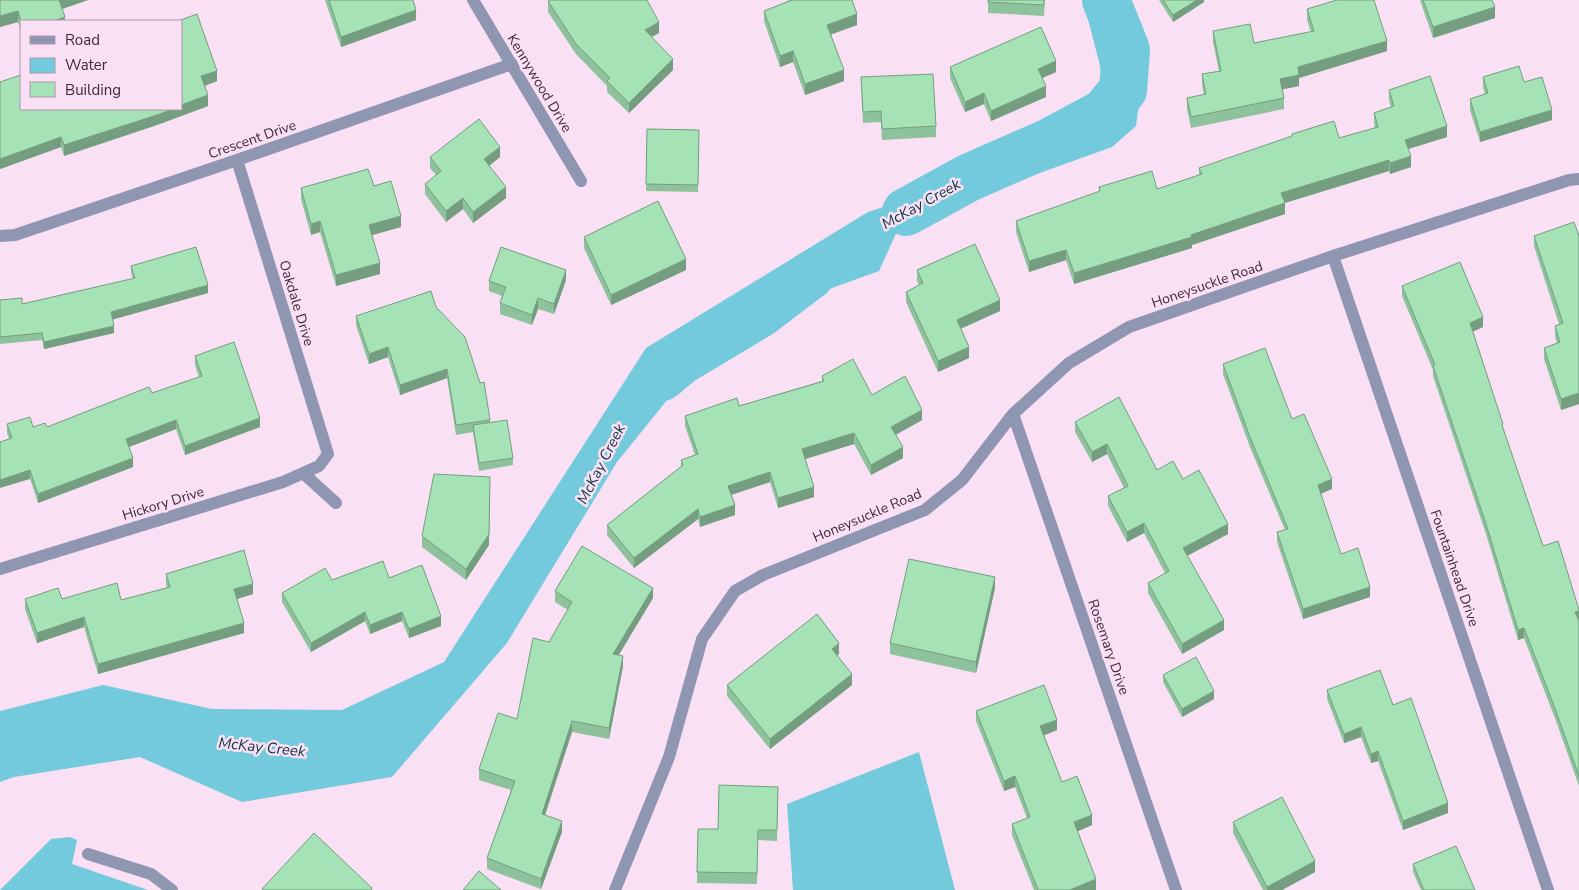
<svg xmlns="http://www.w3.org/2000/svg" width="1579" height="890" font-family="'Nunito Sans',sans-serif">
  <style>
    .water { fill: #72cadc }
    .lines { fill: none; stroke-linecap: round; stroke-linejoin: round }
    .river { stroke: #72cadc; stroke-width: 48 }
    .street { stroke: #8f96b1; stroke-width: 12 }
    .wall { fill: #8ec29c }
    .shaded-wall { fill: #749e7f }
    .building { fill: #a5e2b5; stroke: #749e7f }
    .labels { text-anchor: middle; stroke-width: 5; stroke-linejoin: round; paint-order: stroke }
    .street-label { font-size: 14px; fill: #40283c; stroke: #f9e0f4 }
    .water-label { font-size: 15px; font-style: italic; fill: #09353d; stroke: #f9e0f4 }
  </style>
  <rect width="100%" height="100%" fill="#f9e0f4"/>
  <path class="water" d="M1083,0H1108L1128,44L1141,89L1136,126L1112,147L959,202L904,216L879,271L727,326L617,462L507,643L392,777L242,802L140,757L14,777L0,782V711L103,685L212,709L342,710L444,662L646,348L868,212L1006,167L1081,124L1104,81Z
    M919,752L955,890H793L787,804Z
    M70,837L77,840L72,864L148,890H0L51,839Z"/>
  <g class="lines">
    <path class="river" d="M906,212L968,178L1050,142L1104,113L1123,90L1126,50L1106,0
      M662,377L681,361L761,313L811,275"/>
    <path class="street" d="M473,0L581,181
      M0,236L15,235L237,160L512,64
      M1333,256L1548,890
      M1013,414L1176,890
      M303,473L336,503
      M0,569L283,482L319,466L328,454L237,160
      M88,854L151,874L172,890
      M615,890L669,757L702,639L735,591L763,575L925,510L962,480L1013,414L1069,363L1129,327L1333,256L1569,180L1579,179"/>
  </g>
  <path class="wall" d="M0,0H88L62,9L65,21H21V32L18,22L0,27Z
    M325,0H413L416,20L341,47Z
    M788,0H852L857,25L831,34L844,81L805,95L793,62L780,67L764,21V11L788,1Z
    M988,0H1045L1044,16L988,13Z
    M1159,0H1204V2L1173,22Z
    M1420,0H1492L1495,18L1433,38Z
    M548,1L659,33L652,37L673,70L629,113L607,92V86L576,54L548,12Z
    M1307,9L1387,51L1299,78V86L1282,89L1284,98V109L1191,128L1187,109V98L1204,95L1202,85V74L1219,71L1213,42V31L1254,43L1311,32L1307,20Z
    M181,21L217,81L205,86L208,106L157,125L64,156L61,147L0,169V82L21,109H181Z
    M950,67L1056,72L1042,78L1046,97L991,121L984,104L965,112L950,78Z
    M861,77L936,126V137L882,140L881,122L863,123Z
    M1483,77L1524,82L1552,120L1480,142L1470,110V99L1485,94L1483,88Z
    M1389,90L1447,137L1408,149L1411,167L1390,174L1389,171L1285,203V214L1192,245V248L1074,284L1066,260L1029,272L1016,232V221L1099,192V187L1157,189L1199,175V168L1339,138L1375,128L1374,123V113L1391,107L1389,100Z
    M647,129L699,130L698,192L646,191Z
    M430,157H500L489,166L506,198L473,223L463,209L446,222L425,194V184L436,175L430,168Z
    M374,186L401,227L372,235L380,274L336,286L320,232L311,235L301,199V188Z
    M1534,236H1579V404L1561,410L1544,359V348L1557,343L1555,336V326L1559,324L1534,246Z
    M584,237L686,270L611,305L584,248Z
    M131,266L208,293L113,319L114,333L44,349L42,340L0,344V300L22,304L133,279L131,273Z
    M917,270L1000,311L961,329L969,358L938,372L906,302V292L919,285L917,281Z
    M566,280L554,314L538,309L532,325L500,314V303L502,296L489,291V281Z
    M1402,286L1483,327L1473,331L1503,429L1543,546L1579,610V786L1556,721L1524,638L1518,640L1486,534L1433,376V370L1402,296Z
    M436,307L490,420V423L513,458V465L479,471L473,432L456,435L447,378L400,395L388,357L369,364L356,325V316Z
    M195,356L260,427L185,455L176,429L129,447L133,467L38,503L30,479L9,439L7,433V424L47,427L152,393L199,377L195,365Z
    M1223,364L1292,419L1332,489L1320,493L1341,554L1370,597L1303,619L1277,542V532L1285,530L1250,447L1223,374Z
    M822,376L872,395L922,420L896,435L903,458L871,475L854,444L805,459L814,497L778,508L770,482L731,495L735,515L700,527L698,519L634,568L607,535V525L681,467V460L695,455L685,426V416L739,406L822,381Z
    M1075,422L1157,470L1183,479L1228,534L1187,556L1224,630L1182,654L1148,593V583L1165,573L1144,533L1127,542L1108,506V496L1124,488L1107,454L1092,462L1075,432Z
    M422,536L489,545L466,580L422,547Z
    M166,574L253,594L237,599L244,633L98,674L84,627L37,643L25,609V599L121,600L167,588L166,584Z
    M389,578L441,626L409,638L402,621L370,634L365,621L311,652L282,602V593L332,580Z
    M995,588L976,673L890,654V643Z
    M555,591L653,598L619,655L623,666L609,739L572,732L545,815L562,832L541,889L487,869V858L511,790L479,780V769L517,719L549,642L568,610L555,602Z
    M839,654L837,655L852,685L770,749L727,696V685Z
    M1163,675L1214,699L1182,717L1163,682Z
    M1327,690L1393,705L1448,813L1403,830L1378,761L1371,763L1361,737L1344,743L1327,699Z
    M976,711L1057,730L1044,735L1062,782L1092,825L1077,831L1096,890H1034L1012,835V824L1027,818L1015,787L1004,791L976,721Z
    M778,787L777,841L758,840L757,884L697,883L698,829H718Z
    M1233,822L1315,872L1282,890H1263L1233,833Z
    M1413,864L1475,890H1421L1413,872Z"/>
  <path class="shaded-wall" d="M59,0H88L59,10Z
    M1197,0H1204V2L1173,22V15Z
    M1495,7V18L1433,38V27Z
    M416,10V20L341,47V37Z
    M18,11V22L0,27V16Z
    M857,14V25L827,36V25Z
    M65,17V21H53Z
    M659,22V33L645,40V30Z
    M1387,41V51L1299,78V86L1280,90V79L1298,67Z
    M793,51V62L780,67V56Z
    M673,59V70L629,113V103Z
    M1056,61V72L1038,80V69Z
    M844,70V81L805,95V84Z
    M217,71V81L201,87V76Z
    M1046,86V97L991,121V111Z
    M984,93V104L965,112V102Z
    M208,95V106L157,125L64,156V145L173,109H181V105Z
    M1552,110V120L1480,142V132Z
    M1447,126V137L1405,150V140Z
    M61,137V147L0,169V159Z
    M500,147V157L484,170V159Z
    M1411,156V167L1390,174V163Z
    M1389,160V171L1281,204V193Z
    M506,187V198L473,223V212Z
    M463,198V209L446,222V211Z
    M1285,203V214L1192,245V248L1074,284V273Z
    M401,216V227L369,236V225Z
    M320,221V232L311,235V224Z
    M1066,250V260L1029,272V261Z
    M686,259V270L611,305V295Z
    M380,263V274L336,286V275Z
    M566,270V280L554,314V304Z
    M208,285V293L111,320V312Z
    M538,298V309L532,325V315Z
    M1000,300V311L957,330V320Z
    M1483,317V327L1470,333V323Z
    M114,326V333L44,349V342Z
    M388,347V357L369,364V354Z
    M969,347V358L938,372V361Z
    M447,369V378L400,395V385Z
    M1579,393V404L1561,410V399Z
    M922,410V420L891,437V427Z
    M260,418V427L185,455V446Z
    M176,420V429L126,448V439Z
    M854,433V444L802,460V449Z
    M1107,444V454L1092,462V452Z
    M903,447V458L871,475V465Z
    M133,458V467L38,503V494Z
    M30,470V479L0,488V480Z
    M770,472V482L728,496V486Z
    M1332,479V489L1318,495V485Z
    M814,487V497L778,508V498Z
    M490,488L489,545L466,580V569Z
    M735,505V515L700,527V517Z
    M698,509V519L634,568V558Z
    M1144,523V533L1127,542V532Z
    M1228,524V534L1183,558V548Z
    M995,577V588L976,673V662Z
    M253,584V594L234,600V589Z
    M1370,587V597L1303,619V609Z
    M653,588V598L613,664V654Z
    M1579,611V621L1575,612Z
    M365,612V621L311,652V643Z
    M402,612V621L370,634V625Z
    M441,616V626L409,638V629Z
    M84,617V627L37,643V633Z
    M1224,620V630L1182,654V644Z
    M244,623V633L98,674V664Z
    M1524,628V638L1518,640V630Z
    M839,643V654L832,659V649Z
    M623,656V666L609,739V728Z
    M852,674V685L770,749V739Z
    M1214,691V699L1182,717V709Z
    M1057,720V730L1040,737V726Z
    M572,721V732L542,824V814Z
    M1361,727V737L1344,743V734Z
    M1378,751V761L1371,763V754Z
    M1015,776V787L1004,791V781Z
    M1448,803V813L1403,830V821Z
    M1092,815V825L1074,833V822Z
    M562,821V832L541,889V879Z
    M1315,861V872L1282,890H1267V887Z
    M1096,879V890H1070Z"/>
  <path class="building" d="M0,0H59L65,17L53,21L21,22L18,11L0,16Z
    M329,0H413L416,10L341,37Z
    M550,0H647L659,22L645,30L673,59L629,103L607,81L610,78L576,44L548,1Z
    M792,0H852L857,14L827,25L844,70L805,84L793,51L780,56L764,11Z
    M988,0H1044V5L988,2Z
    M1163,0H1197L1173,15Z
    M1337,0H1374L1387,41L1298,67L1299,75L1280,79L1284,98L1191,117L1187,98L1206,94L1202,74L1221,71L1213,31L1250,24L1254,43L1314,31L1307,9Z
    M1423,0H1492L1495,7L1433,27Z
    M197,14L217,71L201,76L208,95L181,105V21H178Z
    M1041,27L1056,61L1038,69L1046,86L991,111L984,93L965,102L950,67Z
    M1519,66L1524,82L1542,77L1552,110L1480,132L1470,99L1488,93L1483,77Z
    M933,74L936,126L882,129L881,111L863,112L861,77Z
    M21,75V109H173L157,115L64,145L61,137L0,159V82Z
    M1430,76L1447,126L1405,140L1411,156L1390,163L1389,160L1281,193L1285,203L1191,235L1192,237L1074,273L1066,250L1029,261L1016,221L1100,191L1099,187L1152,171L1157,189L1202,174L1199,168L1292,136V134L1334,121L1339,138L1378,127L1374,113L1394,106L1389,90Z
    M479,119L500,147L484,159L506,187L473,212L463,198L446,211L425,184L441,171L430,157Z
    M647,129L699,130L698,185L646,184Z
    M368,169L374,186L391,181L401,216L369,225L380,263L336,275L320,221L311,224L301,188Z
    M658,201L686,259L611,295L584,237Z
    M1574,222L1579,236V393L1561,399L1544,348L1560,342L1555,326L1563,323L1534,236Z
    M975,244L1000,300L957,320L969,347L938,361L906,292L923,283L917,270Z
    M196,247L208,285L111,312L114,326L44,342L42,333L0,337V300L22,298V304L135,278L131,266Z
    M501,247L566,270L554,304L538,298L532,315L500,303L506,287L489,281Z
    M1460,262L1483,317L1470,323L1503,424L1502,425L1543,546L1558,541L1579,610V611L1575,612L1579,621V776L1556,711L1524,628L1518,630L1486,524L1433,366L1435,365L1402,286Z
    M431,291L436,307L465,337L480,383L484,382L490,420L456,425L447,369L400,385L388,347L369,354L356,316Z
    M234,342L260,418L185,446L176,420L126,439L133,458L38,494L30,470L0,480V442L12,438L7,424L30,417L33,427L45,423L47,427L149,387L152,393L202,376L195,356Z
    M1265,348L1292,419L1304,414L1332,479L1318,485L1341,554L1358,548L1370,587L1303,609L1277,532L1288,529L1250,437L1223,364Z
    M853,359L872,395L905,376L922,410L891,427L903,447L871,465L854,433L802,449L814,487L778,498L770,472L728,486L735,505L700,517L698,509L634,558L607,525L683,465L681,460L698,454L685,416L737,398L739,406L824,381L822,376Z
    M1119,397L1157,470L1173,461L1183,479L1199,470L1228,524L1183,548L1224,620L1182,644L1148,583L1169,571L1144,523L1127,532L1108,496L1128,486L1107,444L1092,452L1075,422Z
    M507,420L513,458L479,463L473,425Z
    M434,474L490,477L489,534L466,569L422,536Z
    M582,546L653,588L613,654L623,656L609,728L572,721L542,814L562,821L541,879L487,858L515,781L479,769L498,713L517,719L533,638L549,642L572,602L555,591Z
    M244,550L253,584L234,589L244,623L98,664L84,617L37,633L25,599L58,588L62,599L117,583L121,600L170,587L166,574Z
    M909,559L995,577L976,662L890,643Z
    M383,561L389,578L422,565L441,616L409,629L402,612L370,625L365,612L311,643L282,593L325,568L332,580Z
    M817,614L839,643L832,649L852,674L770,739L727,685Z
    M1196,657L1214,691L1182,709L1163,675Z
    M1380,670L1393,705L1411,698L1448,803L1403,821L1378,751L1371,754L1361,727L1344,734L1327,690Z
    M1044,685L1057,720L1040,726L1062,782L1077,776L1092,815L1074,822L1096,879L1070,890H1038L1012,824L1030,817L1015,776L1004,781L976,711Z
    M719,785L778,787L777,830H758L757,873L697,872L698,829H718Z
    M1282,797L1315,861L1267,887L1233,822Z
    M314,833L372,888L371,890H264L262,889Z
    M1456,846L1475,890H1424L1413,864Z
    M479,871L501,890H463Z"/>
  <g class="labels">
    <g class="street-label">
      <text transform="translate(540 83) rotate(59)" y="5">Kennywood Drive</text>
      <text transform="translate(252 139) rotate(-19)" y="5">Crescent Drive</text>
      <text transform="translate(1207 284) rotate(-19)" y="5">Honeysuckle Road</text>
      <text transform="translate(297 303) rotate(73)" y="5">Oakdale Drive</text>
      <text transform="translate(163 503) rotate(-17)" y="5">Hickory Drive</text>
      <text transform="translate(867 515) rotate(-23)" y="5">Honeysuckle Road</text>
      <text transform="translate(1455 568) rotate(71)" y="5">Fountainhead Drive</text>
      <text transform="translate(1109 647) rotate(71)" y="5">Rosemary Drive</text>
    </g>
    <g class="water-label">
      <text transform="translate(921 204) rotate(-29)" y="5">McKay Creek</text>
      <text transform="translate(601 464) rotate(-63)" y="5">McKay Creek</text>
      <text transform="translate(262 747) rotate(6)" y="5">McKay Creek</text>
    </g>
  </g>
  <rect x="20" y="20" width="162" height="90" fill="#f9e0f4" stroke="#af96aa"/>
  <rect x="30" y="36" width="25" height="8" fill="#8f96b1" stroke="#af96aa"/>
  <text x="65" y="45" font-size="15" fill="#40283c">Road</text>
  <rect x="30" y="58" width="25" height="15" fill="#72cadc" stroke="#af96aa"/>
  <text x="65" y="70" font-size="15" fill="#40283c">Water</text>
  <rect x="30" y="82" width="25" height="15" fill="#a5e2b5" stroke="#af96aa"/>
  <text x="65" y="95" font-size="15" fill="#40283c">Building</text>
</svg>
